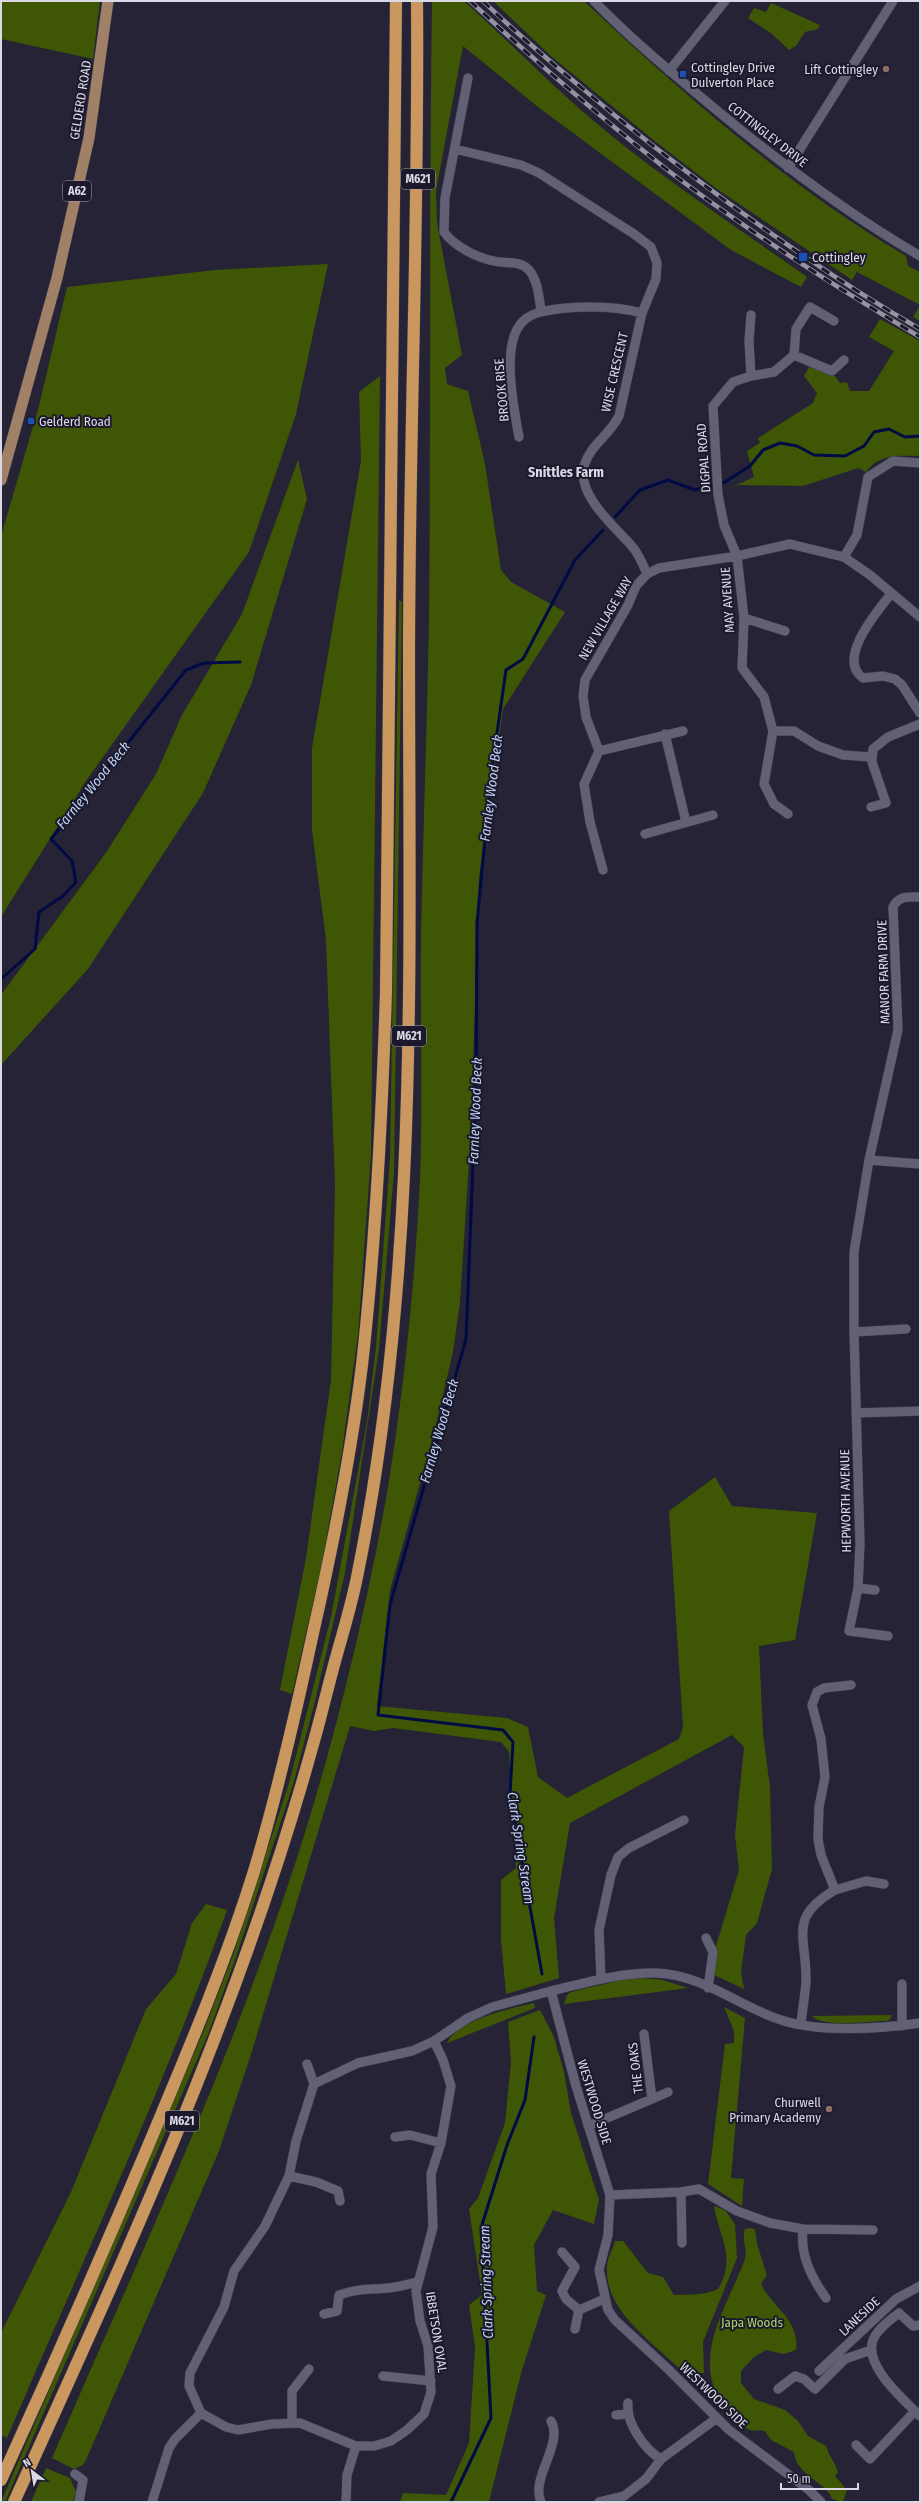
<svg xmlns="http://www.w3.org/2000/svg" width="921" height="2503" font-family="'Fira Sans Condensed',sans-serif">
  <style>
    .green { fill: #3f5605 }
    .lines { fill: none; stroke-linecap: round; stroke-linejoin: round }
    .stream { stroke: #000a44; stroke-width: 3 }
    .minor-casing { stroke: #3f3d4c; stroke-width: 10 }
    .primary-casing { stroke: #3f3d4c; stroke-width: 12 }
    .motorway-casing { stroke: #3f3d4c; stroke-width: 13 }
    .minor { stroke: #626075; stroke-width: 9 }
    .primary { stroke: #a08167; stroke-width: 11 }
    .motorway { stroke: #ca975e; stroke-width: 12 }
    .rail-casing { stroke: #9593a2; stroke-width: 4.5 }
    .rail { stroke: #1b192b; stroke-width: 3; stroke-dasharray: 9; stroke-linecap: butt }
    .education-dot { fill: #8d6e63; stroke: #1b192b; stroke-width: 1.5 }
    .transit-dot { fill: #1a4fb4; stroke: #1b192b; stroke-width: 1.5 }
    .labels { text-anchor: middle; stroke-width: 4; stroke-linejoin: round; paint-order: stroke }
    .shield { fill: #1b192b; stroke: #a19fad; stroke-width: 1 }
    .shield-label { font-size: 12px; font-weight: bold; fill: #dad9e5 }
    .poi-label { font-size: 13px; fill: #dad9e5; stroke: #1b192b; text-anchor: start }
    .street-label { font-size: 13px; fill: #dad9e5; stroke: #1b192b }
    .park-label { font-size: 13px; fill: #add46b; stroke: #1b192b }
    .neighbourhood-label { font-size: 14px; font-weight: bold; fill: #dad9e5; stroke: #1b192b }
    .water-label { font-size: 14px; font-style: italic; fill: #bcd1f5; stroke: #1b192b }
  </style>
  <rect width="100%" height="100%" fill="#252335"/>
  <path class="green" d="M1,1H100L93,59L1,39Z
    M432,1H464C506,39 546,80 589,117C657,175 734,225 807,277L801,287L731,250L538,107L463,46L436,191L437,223L462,355L445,368L447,384L468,391L485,464L501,570L511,582L565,612L503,709L479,878L471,1130L460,1302L453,1352L432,1441L390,1590L377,1706L507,1718L528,1727L538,1777L567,1798L679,1739L683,1727L669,1511L715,1477L732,1506L817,1513L795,1640L759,1646L763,1734L770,1787L772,1869L757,1923L746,1935L741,1972L744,1989L714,1975L716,1946L739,1870L735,1835L744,1747L732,1735L570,1823L554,1918L559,1978L506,1994L501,1939V1880L516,1868L509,1752L501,1742L393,1728L374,1731L350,1726L252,2051L219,2151L86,2460L83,2465L74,2469L52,2458C134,2269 222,2081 288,1885C330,1760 364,1623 387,1493C404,1389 415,1283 420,1178C423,1098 420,1018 421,938C423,832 427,727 429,621C431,414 429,208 432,1Z
    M493,1H584C683,94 788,186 906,256L908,266L920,272V321L913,317L920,305L857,272L852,280L717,189L656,142L552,57Z
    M771,3L820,25L818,29L805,32L796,46L789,50L772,34L748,18L754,8L766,12Z
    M328,264L296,414L249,552L86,781L1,917V536L39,406L67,287L215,270Z
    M880,319L920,341V456C900,456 880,453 866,472L858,468L803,486L738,485L726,490L754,477L747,451L760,443L758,438L813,403L817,393L804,376L809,367L835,376L840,383L847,382L850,391H869L894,351L869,337Z
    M380,376L371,1154L358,1335L342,1451L322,1564L292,1694L280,1690L306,1558L331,1380L335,1184L326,940L312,830V748L361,461L359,392Z
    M298,460L307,499L251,685L203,793L88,969L1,1065V995L105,854L156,774L182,715L242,614Z
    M399,600L402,602L394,1172L379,1349L345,1573L314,1705L293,1785L236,1957L209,2032L5,2502H1L204,2030L233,1955L289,1783L331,1617L367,1422L376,1347L390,1158Z
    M206,1904L227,1910C163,2090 82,2262 7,2438L1,2435V2333L71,2192L146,2009L176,1974L192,1923Z
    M643,1978L663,1980L688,1988L564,2004L567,1995L571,1992L621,1980Z
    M534,2003L535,2008L447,2043C457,2020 511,2008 534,2003Z
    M724,2007L745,2018L731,2178L744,2179L742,2206L708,2184L725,2044L734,2043V2031Z
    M540,2010L554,2037L564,2072L571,2113L599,2200L594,2224L553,2210L534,2245L537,2291L546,2295L522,2370L489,2502H400L403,2493L446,2495L469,2443L475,2347L469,2305L482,2295L469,2209L478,2198L505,2123L511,2062L508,2022Z
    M892,2015L890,2020L886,2021C869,2021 823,2028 812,2016Z
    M714,2206L725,2210L735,2224L737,2258L703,2342L704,2373H696L685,2367L680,2369C652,2342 604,2310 607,2267C607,2259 613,2249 615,2241H623L648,2273L663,2277L674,2295C690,2294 703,2296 718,2289C737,2258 719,2237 714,2206Z
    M749,2228L755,2229L757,2244L767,2275L761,2284C771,2306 801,2321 796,2350L784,2354L766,2350L754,2357L741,2371V2383L754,2399L785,2410L798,2421L808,2436L826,2446C829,2456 835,2462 838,2472L835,2476L847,2490L843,2502L832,2499C829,2484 796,2476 794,2452L771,2440L765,2431C761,2430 754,2431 750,2430C737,2424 728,2413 720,2400C692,2354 729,2303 745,2259C748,2250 741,2238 745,2229Z
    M46,2468L70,2478L76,2492L73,2502H31Z"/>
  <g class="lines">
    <path class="stream" d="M615,517L640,490L668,480L695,490L725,482L750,466L763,450L780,443L797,446L814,455L845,456L864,446L874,432L889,429L905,437L920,436
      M1,979L35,949L39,912L63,896L76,882L72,861L51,839L186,670L204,663L240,662
      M542,1974L510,1795L513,1742L503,1730L378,1715L390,1605L466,1339L476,1089L477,923L491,775L506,670L523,659L575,560L603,530
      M451,2502L491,2418L481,2228L507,2145L525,2100L534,2037"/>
    <g class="minor-casing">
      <path id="minor" d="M594,1C631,39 672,73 714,108C779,162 846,213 920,256
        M669,71L725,1
        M468,78L445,198L444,232C454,246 477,258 494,261C505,264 520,260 529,270C538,281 539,297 541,311
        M455,149L521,165L539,173L634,234L651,247L657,263L656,279L642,313L619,416C609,436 590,445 584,466C577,495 613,525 631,545C638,553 643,564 647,574
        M788,168L893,1
        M751,315L749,341L751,376L733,382L713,406L718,495L724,525L737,556L744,618L742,668L764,697L773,731L764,784L774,804L788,814
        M794,355L832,371L844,360
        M751,376L774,372L794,355L796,329L810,307L834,321
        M519,437C514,409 502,351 519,326C529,311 550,310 566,308C592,306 616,306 642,313
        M844,557L857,535L868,477L893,461L920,463
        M890,595C877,612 836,659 863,678L883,676L895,679L902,685L920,713
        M744,618L785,631
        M773,731H794L818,746L843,755L871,757
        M665,734L686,822
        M599,751L683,731
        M871,807L886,803L872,762L873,749L888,737L920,724
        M645,834L713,815
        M603,870L590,822L584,784L599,751L586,717L583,696L585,680L628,605L636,586L647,574L659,568L737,556L790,544L844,557L870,575L920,617
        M869,1160L920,1164
        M854,1332L906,1329
        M856,1413L920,1411
        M858,1588L875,1590
        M888,1636L849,1631L858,1588L860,1544L854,1332V1252L869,1160L898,1030L893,907C899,895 909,897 920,897
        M835,1890L866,1881L884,1884
        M706,1938L713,1952L708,1988
        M601,1979L599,1930L611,1875L618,1857L629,1848L684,1820
        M902,1984V2026
        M801,2025C802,2011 805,1996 806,1982C807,1936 787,1918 835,1890L821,1855L818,1839L819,1807L825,1777L821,1739L812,1705L817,1692L824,1688L851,1685
        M434,2041L443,2060L451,2086L441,2143L431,2174L433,2227L416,2291L420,2321L428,2346L431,2392L424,2414L407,2430L391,2441L374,2446H356L300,2423L272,2424L238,2430L226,2427L201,2413L189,2386L190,2373L224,2307L234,2271L265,2226L289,2176L296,2141L314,2084L358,2063L412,2051L434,2041L468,2018L492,2007L551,1991
        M307,2064L314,2084
        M652,2099L668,2092
        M588,2126L652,2099L644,2034
        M395,2137L410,2135L441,2143
        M289,2176L316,2182L338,2191L340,2201
        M681,2192L682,2243
        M610,2195L681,2192L699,2189L737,2211L770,2223L803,2229L873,2230
        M803,2229C800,2255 811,2277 826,2298
        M562,2252L575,2267L562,2291L566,2299L579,2310L604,2299
        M324,2314L337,2311L339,2295C359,2288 370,2290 389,2288C399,2287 408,2284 418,2282
        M920,2325L913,2326L899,2313C890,2320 881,2326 875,2336C859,2362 903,2399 920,2416
        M575,2329L579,2310
        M819,2371L896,2299L920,2286
        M383,2376L431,2381
        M778,2389L795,2376L804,2379L815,2389L845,2359L871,2350
        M628,2403C626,2423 644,2449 661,2459
        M616,2415L627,2414
        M292,2422V2391L309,2369
        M856,2445L870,2459L915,2411
        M75,2474L83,2480L79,2502
        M152,2502L169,2448L175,2439L201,2413
        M346,2502L347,2475L356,2446
        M541,2502C530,2478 564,2444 551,2421
        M599,2502L624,2496L646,2479L661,2459L717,2418
        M821,2502L809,2490L729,2430L668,2369L615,2320L608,2310L599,2270L608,2235L610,2195L576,2086L551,1991C586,1983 621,1972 656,1973C700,1974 738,2005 778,2019C817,2033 879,2029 920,2023"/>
    </g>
    <g class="primary-casing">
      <path id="primary" d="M1,480L57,278L89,138L108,1"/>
    </g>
    <g class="motorway-casing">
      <path id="motorway" d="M1,2480C51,2371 99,2262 146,2151C185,2058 225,1965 255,1868C278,1791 296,1712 313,1633C333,1545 351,1455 362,1365C376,1241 382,1116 386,992L396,1
        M14,2502C135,2236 258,1969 329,1684C338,1647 351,1610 358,1572C419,1271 409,964 409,659C409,440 419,220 417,1"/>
    </g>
    <use href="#minor" class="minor"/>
    <use href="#primary" class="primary"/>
    <use href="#motorway" class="motorway"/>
    <g class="rail-casing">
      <path id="rail" d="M470,1C534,60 601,118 670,172C749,232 834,286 920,337
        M483,1C524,41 569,77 613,114C711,193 811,266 920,329"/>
    </g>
    <use href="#rail" class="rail"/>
  </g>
  <g class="education-dot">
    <circle cx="886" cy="69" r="4"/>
    <circle cx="829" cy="2109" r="4"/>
  </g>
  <g class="transit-dot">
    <rect x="679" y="70" width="8" height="8" rx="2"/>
    <rect x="798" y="252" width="10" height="10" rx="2"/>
    <rect x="27" y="417" width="8" height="8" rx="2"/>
  </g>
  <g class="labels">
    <g class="shield">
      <rect x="401" y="169" width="34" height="20" rx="3"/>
      <rect x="63" y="181" width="28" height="20" rx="3"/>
      <rect x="392" y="1026" width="34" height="20" rx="3"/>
      <rect x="165" y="2111" width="34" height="20" rx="3"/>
    </g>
    <g class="shield-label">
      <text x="418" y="183">M621</text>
      <text x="77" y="195">A62</text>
      <text x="409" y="1040">M621</text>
      <text x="182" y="2125">M621</text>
    </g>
    <g class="poi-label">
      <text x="691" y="72">Cottingley Drive<tspan x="691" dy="15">Dulverton Place</tspan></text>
      <text x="878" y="74" text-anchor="end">Lift Cottingley</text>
      <text x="812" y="262">Cottingley</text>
      <text x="39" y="426">Gelderd Road</text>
      <text x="821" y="2107" text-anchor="end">Churwell<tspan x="821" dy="15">Primary Academy</tspan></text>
    </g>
    <g class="street-label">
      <text transform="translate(80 100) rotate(-81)" y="5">GELDERD ROAD</text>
      <text transform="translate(768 134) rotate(38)" y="5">COTTINGLEY DRIVE</text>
      <text transform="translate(614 372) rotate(-77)" y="5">WISE CRESCENT</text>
      <text transform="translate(501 390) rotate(-95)" y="5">BROOK RISE</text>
      <text transform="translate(703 458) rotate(-94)" y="5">DIGPAL ROAD</text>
      <text transform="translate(727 600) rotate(-94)" y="5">MAY AVENUE</text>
      <text transform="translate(605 618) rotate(-60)" y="5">NEW VILLAGE WAY</text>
      <text transform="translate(883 972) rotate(-92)" y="5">MANOR FARM DRIVE</text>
      <text transform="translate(845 1501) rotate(-91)" y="5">HEPWORTH AVENUE</text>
      <text transform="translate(635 2068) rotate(-97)" y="5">THE OAKS</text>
      <text transform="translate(595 2102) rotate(73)" y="5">WESTWOOD SIDE</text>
      <text transform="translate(859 2316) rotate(-43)" y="5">LANESIDE</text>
      <text transform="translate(437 2332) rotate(81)" y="5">IBBETSON OVAL</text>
      <text transform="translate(714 2395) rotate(44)" y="5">WESTWOOD SIDE</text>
    </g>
    <g class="park-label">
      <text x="752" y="2327">Japa Woods</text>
    </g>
    <g class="neighbourhood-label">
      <text x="566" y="477">Snittles Farm</text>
    </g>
    <g class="water-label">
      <text transform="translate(93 785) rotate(-51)" y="5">Farnley Wood Beck</text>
      <text transform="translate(491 788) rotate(-83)" y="5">Farnley Wood Beck</text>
      <text transform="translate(475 1111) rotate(-88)" y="5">Farnley Wood Beck</text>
      <text transform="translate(439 1431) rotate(-74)" y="5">Farnley Wood Beck</text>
      <text transform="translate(521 1848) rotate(81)" y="5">Clark Spring Stream</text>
      <text transform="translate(486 2282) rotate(-92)" y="5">Clark Spring Stream</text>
    </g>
  </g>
  <rect width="921" height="2503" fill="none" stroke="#dad9e5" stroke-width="4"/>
  <g transform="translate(32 2471) rotate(329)" stroke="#1b192b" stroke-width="3" paint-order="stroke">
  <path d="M0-3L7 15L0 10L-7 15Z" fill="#dad9e5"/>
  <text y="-6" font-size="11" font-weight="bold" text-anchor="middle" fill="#dad9e5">N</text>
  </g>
  <path d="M781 2483v6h77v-6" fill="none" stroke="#dad9e5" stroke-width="2"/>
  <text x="787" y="2483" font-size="12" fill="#dad9e5" stroke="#1b192b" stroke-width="3" paint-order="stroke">50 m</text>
</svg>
